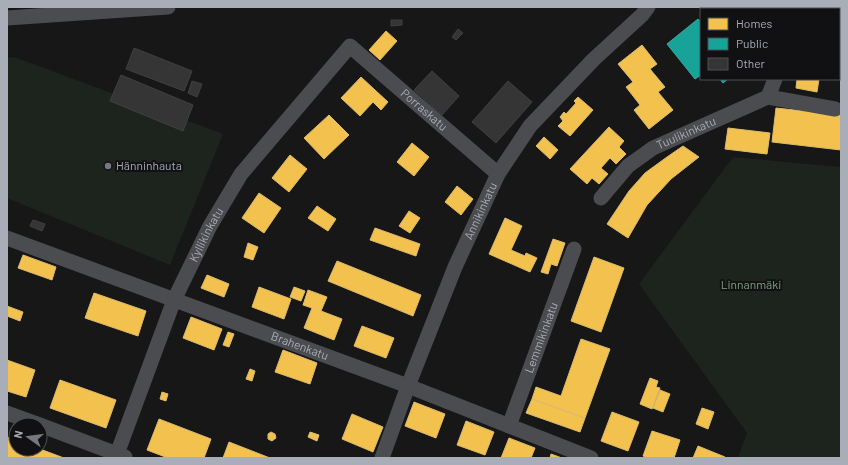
<svg xmlns="http://www.w3.org/2000/svg" width="848" height="465" font-family="Barlow,sans-serif">
  <style>
    .green { fill: #1d241e }
    .homes { fill: #f2c14e; stroke: #dcbb6e }
    .public { fill: #17a398; stroke: #42a6a2 }
    .building { fill: #353536; stroke: #3f4043 }
    .lines { fill: none; stroke-linecap: round; stroke-linejoin: round }
    .minor { stroke: #4b4c50; stroke-width: 15 }
    .poi-dot { fill: #757880; stroke: #111113; stroke-width: 1.5 }
    .labels { text-anchor: middle; stroke-width: 4; stroke-linejoin: round; paint-order: stroke }
    .street-label { font-size: 12px; fill: #a8adb8; stroke: #111113 }
    .poi-label { font-size: 12px; fill: #a8adb8; stroke: #111113; text-anchor: start }
    .park-label { font-size: 12px; fill: #7fa381; stroke: #111113 }
  </style>
  <rect width="100%" height="100%" fill="#171717"/>
  <path class="green" d="M14,57L223,134L170,265L7,198V58Z
    M733,157L841,167V458H738L747,433L639,284Z"/>
  <path class="homes" d="M809,7H840L839,14V9H809Z
    M386,31L397,41L380,60L369,50Z
    M642,45L657,64L650,69L665,87L658,92L673,110L649,129L634,110L640,105L626,87L633,82L618,64Z
    M361,77L388,102L381,110L373,102L360,116L341,98Z
    M797,79H819L817,92L796,88Z
    M578,97L593,110L570,136L558,126L563,121L560,117L564,112L566,114L576,103L574,101Z
    M776,108L841,115V150L772,142Z
    M329,115L349,135L324,159L304,138Z
    M609,127L624,141L619,147L626,154L616,164L610,158L601,168L608,174L599,184L592,178L587,184L570,169Z
    M728,128L770,133L767,154L725,149Z
    M544,137L558,150L550,159L536,146Z
    M412,143L429,157L414,176L397,162Z
    M683,146L699,157L671,179L647,205L628,238L607,224L629,191L645,173L667,157Z
    M290,155L307,169L289,192L272,178Z
    M457,186L473,199L461,215L445,202Z
    M259,193L281,208L264,233L242,218Z
    M317,206L336,219L328,231L308,218Z
    M409,211L420,218L410,233L399,226Z
    M505,218L522,226L511,250L525,256L526,253L537,258L530,272L489,254Z
    M375,228L420,244L416,256L370,240Z
    M553,239L565,243L557,266L551,264L548,274L541,272Z
    M248,243L258,247L253,260L244,257Z
    M23,255L56,267L52,280L18,268Z
    M594,257L624,268L601,332L571,321Z
    M337,261L421,295L413,316L328,281Z
    M207,275L229,284L224,297L201,288Z
    M259,287L291,299L284,319L252,307Z
    M294,287L305,291L301,301L290,297Z
    M308,290L327,297L321,311L342,319L334,340L304,328L312,308L303,305Z
    M94,293L146,311L138,336L85,318Z
    M7,306L23,312L20,321L7,316Z
    M191,317L222,329L214,350L183,338Z
    M362,326L394,338L386,358L354,346Z
    M228,332L234,334L229,347L223,345Z
    M581,339L610,349L585,418L532,399L536,387L561,396Z
    M283,350L317,363L310,384L275,372Z
    M7,360L35,370L26,397L7,391Z
    M250,369L255,371L252,381L246,379Z
    M650,378L658,381L656,387L660,388L652,409L640,404Z
    M60,380L116,400L106,428L50,408Z
    M660,390L670,394L663,412L653,408Z
    M162,392L168,394L166,401L160,399Z
    M532,399L585,418L580,432L526,413Z
    M414,402L445,414L436,438L405,426Z
    M702,408L714,412L708,429L696,424Z
    M612,412L639,422L628,451L601,441Z
    M352,414L383,427L373,452L342,439Z
    M159,419L211,439L204,458H168L147,450Z
    M466,421L494,432L485,455L457,445Z
    M652,431L680,440L674,458H647L643,456Z
    M271,432L275,434L276,438L272,441L268,439V434Z
    M310,432L319,435L317,441L308,437Z
    M7,437L16,440V449H40L64,458H7Z
    M509,438L535,448L531,458H501Z
    M229,442L270,458H223Z
    M698,446L725,457V458H693Z
    M551,454L562,458H550Z"/>
  <path class="public" d="M698,19L701,23V75L695,79L667,44Z
    M720,79H728L723,83Z"/>
  <path class="building" d="M719,7H744L746,9H721Z
    M391,20H402V25L391,26Z
    M458,29L463,33L456,40L452,37Z
    M134,48L192,71L184,91L126,69Z
    M432,71L459,96L442,115L414,90Z
    M121,75L193,105L183,131L110,101Z
    M192,81L202,84L197,97L188,93Z
    M508,81L532,102L496,143L472,122Z
    M33,220L45,224L42,231L30,226Z"/>
  <g class="lines">
    <g class="minor">
      <path d="M758,7L760,9"/>
      <path d="M7,18L168,7"/>
      <path d="M768,97L835,109"/>
      <path id="s1" d="M601,198L628,166L653,148L768,97L775,79"/>
      <path id="s2" d="M7,238L408,386L591,458"/>
      <path d="M7,413L40,425"/>
      <path d="M40,425L125,457"/>
      <path id="s3" d="M509,426L574,249"/>
      <path id="s4" d="M117,458V454L174,300L210,226L241,174L350,46L498,174"/>
      <path id="s5" d="M382,458L408,386L455,267L498,174L530,126L594,59L642,15L648,7"/>
    </g>
  </g>
  <circle class="poi-dot" cx="108" cy="166" r="4"/>
  <g class="labels">
    <g class="street-label">
      <text dy="4" stroke="none"><textPath href="#s4" startOffset="577">Porraskatu</textPath></text>
      <text dy="4" stroke="none"><textPath href="#s1" startOffset="109">Tuulikinkatu</textPath></text>
      <text dy="4" stroke="none"><textPath href="#s5" startOffset="266">Annikinkatu</textPath></text>
      <text dy="4" stroke="none"><textPath href="#s4" startOffset="241">Kyllikinkatu</textPath></text>
      <text dy="4" stroke="none"><textPath href="#s3" startOffset="94">Lemmikinkatu</textPath></text>
      <text dy="4" stroke="none"><textPath href="#s2" startOffset="312">Brahenkatu</textPath></text>
    </g>
    <g class="poi-label">
      <text x="116" y="170">Hänninhauta</text>
    </g>
    <g class="park-label">
      <text x="751" y="289">Linnanmäki</text>
    </g>
  </g>
  <rect width="848" height="465" fill="none" stroke="#a8adb8" stroke-width="16"/>
  <rect x="700" y="8" width="140" height="72" fill="#111113" stroke="#4d4f55"/>
  <rect x="708" y="18" width="20" height="12" fill="#f2c14e" stroke="#4d4f55"/>
  <text x="736" y="28" font-size="12" fill="#a8adb8">Homes</text>
  <rect x="708" y="38" width="20" height="12" fill="#17a398" stroke="#4d4f55"/>
  <text x="736" y="48" font-size="12" fill="#a8adb8">Public</text>
  <rect x="708" y="58" width="20" height="12" fill="#353536" stroke="#4d4f55"/>
  <text x="736" y="68" font-size="12" fill="#a8adb8">Other</text>
  <g transform="translate(28 437) rotate(284)"><circle r="19" fill="#111113" stroke="#4d4f55"/>
  <path d="M0-3L7 15L0 10L-7 15Z" fill="#757880"/>
  <text y="-6" font-size="11" font-weight="bold" text-anchor="middle" fill="#a8adb8">N</text>
  </g>
</svg>
